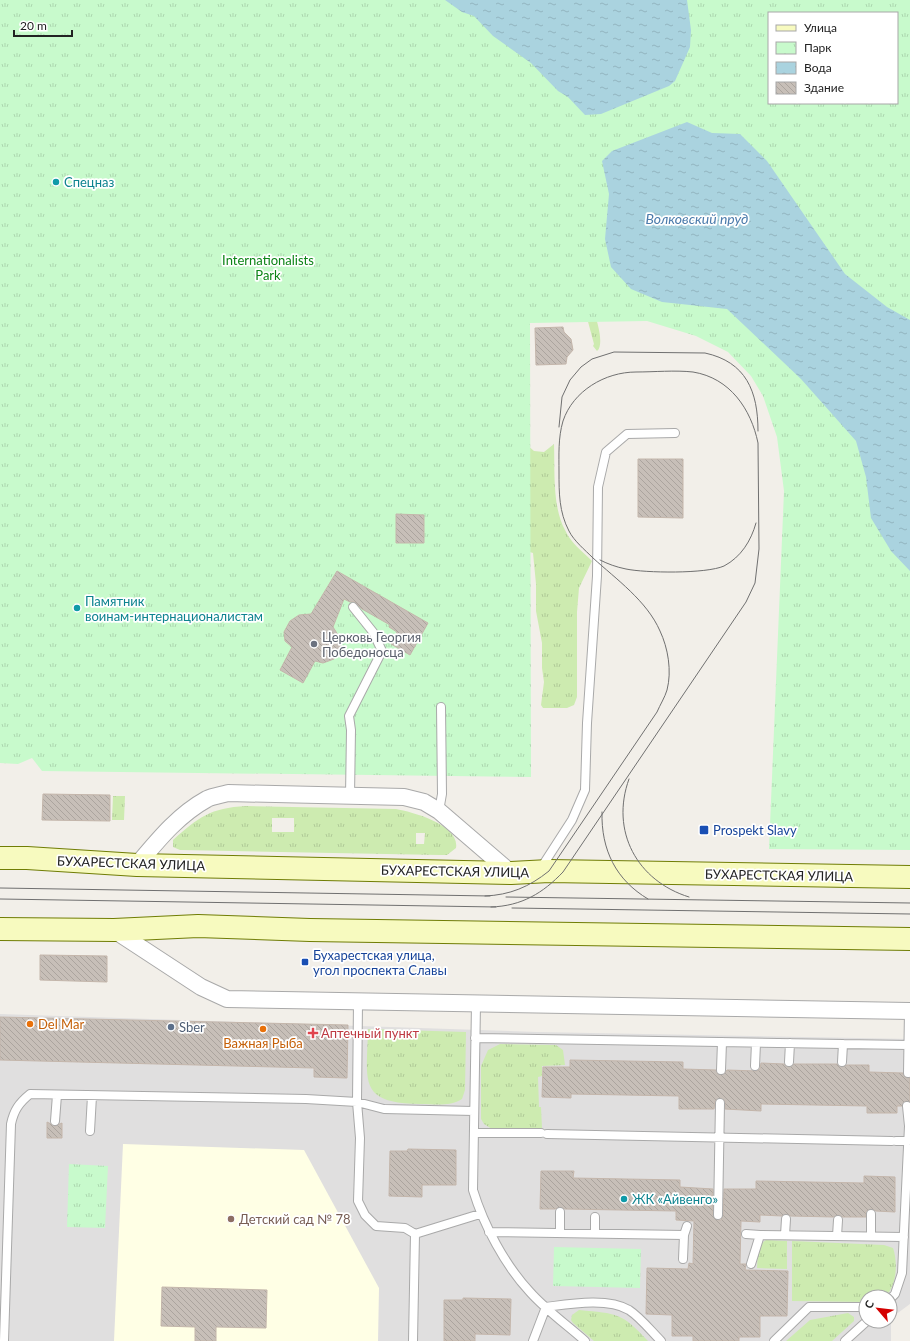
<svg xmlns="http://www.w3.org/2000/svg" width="910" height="1341" font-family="Lato,sans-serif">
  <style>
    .residential { fill: #e0dfdf; fill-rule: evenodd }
    .education { fill: #ffffe5 }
    .grass { fill: url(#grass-tufts); fill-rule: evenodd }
    .park { fill: url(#park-tufts); fill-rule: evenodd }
    .water { fill: url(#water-ripples) }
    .building { fill: url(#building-back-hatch); stroke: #c4b6ab }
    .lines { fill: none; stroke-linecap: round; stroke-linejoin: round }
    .service-casing { stroke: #a9a9a9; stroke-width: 10 }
    .minor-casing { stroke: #a9a9a9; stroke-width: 18 }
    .secondary-casing { stroke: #707d05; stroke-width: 24 }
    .service { stroke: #fff; stroke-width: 8 }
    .minor { stroke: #fff; stroke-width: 16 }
    .secondary { stroke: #f7fabf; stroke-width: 22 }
    .tram { stroke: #707070; stroke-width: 1 }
    .culture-dot { fill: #0f9aa8; stroke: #fff; stroke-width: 1.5 }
    .worship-dot { fill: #6b7280; stroke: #fff; stroke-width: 1.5 }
    .transit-dot { fill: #1a4fb4; stroke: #fff; stroke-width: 1.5 }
    .food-dot { fill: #e8710a; stroke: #fff; stroke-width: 1.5 }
    .service-dot { fill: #5c6f8a; stroke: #fff; stroke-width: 1.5 }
    .health-dot { fill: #e0444e; stroke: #fff; stroke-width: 1.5 }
    .education-dot { fill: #8d6e63; stroke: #fff; stroke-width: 1.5 }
    .labels { text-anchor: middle; stroke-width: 3.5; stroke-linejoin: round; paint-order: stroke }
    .culture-label { font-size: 13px; fill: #0d838f; stroke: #fff; text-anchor: start }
    .park-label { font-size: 13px; fill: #0c8416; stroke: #fff }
    .worship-label { font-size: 13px; fill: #5b616d; stroke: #fff; text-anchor: start }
    .transit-label { font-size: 13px; fill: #164399; stroke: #fff; text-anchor: start }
    .street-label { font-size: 13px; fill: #222; stroke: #fff }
    .food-label { font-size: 13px; fill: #c56008; stroke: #fff; text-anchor: start }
    .service-label { font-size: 13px; fill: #4e5e75; stroke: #fff; text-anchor: start }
    .health-label { font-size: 13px; fill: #be3a42; stroke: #fff; text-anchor: start }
    .education-label { font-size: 13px; fill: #785e54; stroke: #fff; text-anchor: start }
    .water-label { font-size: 14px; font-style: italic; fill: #4a7aab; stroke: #fff }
  </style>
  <defs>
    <pattern id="grass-tufts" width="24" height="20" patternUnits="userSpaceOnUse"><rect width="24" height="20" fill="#cdebb0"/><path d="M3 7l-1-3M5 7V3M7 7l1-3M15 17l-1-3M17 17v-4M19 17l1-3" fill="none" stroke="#b0c997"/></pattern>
    <pattern id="park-tufts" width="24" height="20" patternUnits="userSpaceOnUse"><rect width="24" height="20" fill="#c8facc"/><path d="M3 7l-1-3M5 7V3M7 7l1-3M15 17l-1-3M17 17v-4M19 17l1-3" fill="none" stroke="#acd6af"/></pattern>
    <pattern id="water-ripples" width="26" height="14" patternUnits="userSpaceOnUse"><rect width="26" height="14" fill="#aad3df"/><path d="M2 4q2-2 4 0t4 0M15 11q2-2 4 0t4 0" fill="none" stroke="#92b5bf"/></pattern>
    <pattern id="building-back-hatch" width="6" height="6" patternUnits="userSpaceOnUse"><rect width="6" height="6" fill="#c7bfb8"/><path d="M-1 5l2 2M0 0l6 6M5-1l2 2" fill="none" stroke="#aba49e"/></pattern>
  </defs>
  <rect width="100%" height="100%" fill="#f2efe9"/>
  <path class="residential" d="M0,1014L537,1032L910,1039V1304L891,1318V1341H0ZM866,1297H890V1321H866Z"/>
  <path class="education" d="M123,1144L304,1150L379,1288L378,1341H114Z"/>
  <path class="grass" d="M534,304L595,316C598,323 604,346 597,351L593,346L594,344L587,318L518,317L526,444L534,451L544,452L554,444C555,471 552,506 565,530C571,543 582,551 592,561L579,588L577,612V697L574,705L567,708H543L541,705L544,682L542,668V643L536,611V584L533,553L523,550L439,346Z
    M113,796H125L124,820H112Z
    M246,806L396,809C413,812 460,825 456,848L447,855H439L180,850L173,847V840C199,817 210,808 246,806ZM272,818H294V832H272ZM416,833H425L424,844H416Z
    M368,1029L466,1032L465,1090L462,1099C450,1107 434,1104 420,1104C357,1103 367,1081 368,1029Z
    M500,1044L556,1045L563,1050L565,1065L542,1066V1076L538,1077L539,1107H541L542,1128L492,1129L484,1124L481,1119V1066L488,1050Z
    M766,1240L787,1241V1269L757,1268C758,1258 756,1246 766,1240Z
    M792,1241L884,1245L893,1248C898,1262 897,1286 885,1297H866V1302L792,1301Z
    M579,1310C618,1314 621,1312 648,1341H594L573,1323L571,1320L572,1315Z
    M848,1313L854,1317V1321L832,1341H786L810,1320Z"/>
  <path class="park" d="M0,0H910V850L769,849L784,491L777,437L763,396L751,376L728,352L696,336L647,321L530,323L531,777L42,771L32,758L18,764L0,763ZM769,13H897V103H769Z
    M69,1164L108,1166L105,1228L67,1227Z
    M554,1247L641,1249L640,1288L553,1286Z"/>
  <path class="water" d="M445,0H687L691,30L690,47L675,81L669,86L601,114L585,115L568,97L558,91L531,63L493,36L474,16L462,12Z
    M687,122L712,133L740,134L767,161L845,274L887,307L910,320V571L891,551L871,518L866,477L856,441L801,379L727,309L662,302L631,289L611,267L605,239L609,194L602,161L612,151Z"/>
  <path class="building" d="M563,327L564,332L571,339L573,350L567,357L566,364L536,365L535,328Z
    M638,459H683V518L638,517Z
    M396,514L424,515V543H396Z
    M337,571L428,623L410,655L391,644L397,632L389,627L390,625L362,609L355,602H350L344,599L333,627L340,638V648L334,659L323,663L315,661L303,683L280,670L292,647L285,641L284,632L290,621L299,615L311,614Z
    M43,794L110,795V821L42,820Z
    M40,955L107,956V982L40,980Z
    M0,1017L348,1025L347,1078L314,1077V1068L0,1060Z
    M570,1060L683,1062V1069L716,1070L718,1074L721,1075L725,1073L727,1070L757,1071L760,1069L761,1063L784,1064L789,1067L794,1064H837L842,1067L847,1065H869V1072L903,1073L905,1077L910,1078V1102L906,1101L902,1106H897V1113H867V1106L761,1104V1111L725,1109V1101L720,1098L715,1101L714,1109H679V1096L571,1094V1098L542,1097L543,1067H570Z
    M47,1122L55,1126L62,1123V1138H47Z
    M408,1149L456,1150V1185H422V1197L389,1196L390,1151H407Z
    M541,1171H574L573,1178L680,1180V1187L713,1189V1215L718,1220H721L723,1215L724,1189H756V1181L864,1183V1176L895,1177V1212L876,1211L871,1209L866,1211V1217H842L838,1215L834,1217L790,1216L786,1214L782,1216L760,1215V1222L741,1221L740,1264H746L745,1270L788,1271L787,1316H760V1337H739V1341H693V1336H672V1315L646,1314L647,1268L688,1269L689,1263L693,1264L694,1221L676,1220V1211L565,1209L560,1207L555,1209H540Z
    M162,1287L267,1290L266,1328L216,1327V1341H195V1327L161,1326Z
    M463,1298L511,1299L510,1335L475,1334V1341H444V1300H463Z"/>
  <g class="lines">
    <g class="service-casing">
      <path id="service" d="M350,796L351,730L349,716L382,651L373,632L353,607
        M439,811L442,794L441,707
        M541,868L572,820L585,790L587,723L597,576L598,487L606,452L627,434L675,433
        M358,1002L357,1102L360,1138L358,1201L365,1215L376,1226L405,1228L415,1234L413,1341
        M476,1004L473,1190C484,1226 505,1265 530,1292C546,1310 567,1325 585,1341
        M475,1038L908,1045
        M789,1062L790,1043
        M842,1062L843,1044
        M755,1066L756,1043
        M721,1070L722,1042
        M908,1073L909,1011
        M55,1121L57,1095
        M90,1131L92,1096
        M475,1133H541
        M547,1134L892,1141
        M896,1141H908
        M560,1212V1233
        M718,1215L720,1103
        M595,1217V1233
        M489,1232L684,1235L683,1259
        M415,1234L480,1214
        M746,1234L760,1235
        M684,1235L687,1226
        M785,1235L786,1219
        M837,1236L838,1220
        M871,1236V1214
        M751,1264L760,1235L904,1237
        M890,1299L895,1294L902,1273L909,1126L907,1106
        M4,1341L11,1124C14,1110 19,1103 30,1094L306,1099L357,1102L384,1109L474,1111
        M533,1341L546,1307C569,1304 608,1297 629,1310C641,1318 651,1331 661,1341
        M774,1341L809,1307H866
        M845,1341L867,1321"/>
    </g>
    <g class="minor-casing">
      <path id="minor" d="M137,865C158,840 178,815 207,799C213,796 222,795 228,793L404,797L424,802L439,811L511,873
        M114,930L201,987L227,999L910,1011"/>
    </g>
    <g class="secondary-casing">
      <path id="secondary" d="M0,858H27L137,865L511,873L549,871L910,877
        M0,929L114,930L198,926L310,930L910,939"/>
    </g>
    <use href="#service" class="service"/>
    <use href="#minor" class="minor"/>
    <use href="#secondary" class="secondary"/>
    <path class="tram" d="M559,427L562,397L570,380L581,367L592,359L614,352L705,353C746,362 758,391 758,431
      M600,560C608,564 616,567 626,569C645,573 706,574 724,566C741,557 751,541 756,523
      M629,779C610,831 637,881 689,897
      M602,812C601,850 616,880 648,899
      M0,888L490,896
      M485,896C510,895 529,887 549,871L657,712C660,705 665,697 667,690C672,671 668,648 660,631C647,601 616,579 593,558C585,550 574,541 569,531C559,512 559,493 559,472C559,455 558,438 563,421C573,391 605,372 636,372C654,372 675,370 693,372C730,378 751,409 758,443L759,549L755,583L746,602L563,872C543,893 522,906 491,907
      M506,897L910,903
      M0,899L496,907
      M512,908L910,914"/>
  </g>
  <g class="culture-dot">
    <circle cx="56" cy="182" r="4"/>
    <circle cx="77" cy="608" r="4"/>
    <circle cx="624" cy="1199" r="4"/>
  </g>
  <circle class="worship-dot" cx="314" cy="644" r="4"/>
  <g class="transit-dot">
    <rect x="699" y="825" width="10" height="10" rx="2"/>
    <rect x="301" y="958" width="8" height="8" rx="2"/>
  </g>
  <g class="food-dot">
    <circle cx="30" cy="1024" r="4"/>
    <circle cx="263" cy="1029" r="4"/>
  </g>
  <circle class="service-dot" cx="171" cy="1027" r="4"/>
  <path class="health-dot" d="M311 1027h4v4h4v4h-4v4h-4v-4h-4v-4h4z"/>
  <circle class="education-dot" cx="231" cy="1219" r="4"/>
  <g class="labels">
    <g class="culture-label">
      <text x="64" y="187">Спецназ</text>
      <text x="85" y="606">Памятник<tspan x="85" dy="15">воинам-интернационалистам</tspan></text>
      <text x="632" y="1204">ЖК «Айвенго»</text>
    </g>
    <g class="park-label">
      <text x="268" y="265">Internationalists<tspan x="268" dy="15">Park</tspan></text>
    </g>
    <g class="worship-label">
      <text x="322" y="642">Церковь Георгия<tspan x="322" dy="15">Победоносца</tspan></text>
    </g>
    <g class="transit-label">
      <text x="713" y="835">Prospekt Slavy</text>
      <text x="313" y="960">Бухарестская улица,<tspan x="313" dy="15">угол проспекта Славы</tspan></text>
    </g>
    <g class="street-label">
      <text transform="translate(131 863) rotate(2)" y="5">БУХАРЕСТСКАЯ УЛИЦА</text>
      <text transform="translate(455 871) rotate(1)" y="5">БУХАРЕСТСКАЯ УЛИЦА</text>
      <text transform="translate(779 875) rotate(1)" y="5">БУХАРЕСТСКАЯ УЛИЦА</text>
    </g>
    <g class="food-label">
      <text x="38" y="1029">Del Mar</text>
      <text x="263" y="1048" text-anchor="middle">Важная Рыба</text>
    </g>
    <g class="service-label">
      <text x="179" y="1032">Sber</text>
    </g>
    <g class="health-label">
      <text x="321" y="1038">Аптечный пункт</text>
    </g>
    <g class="education-label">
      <text x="239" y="1224">Детский сад № 78</text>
    </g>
    <g class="water-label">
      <text x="697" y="224">Волковский пруд</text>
    </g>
  </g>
  <rect x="768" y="12" width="130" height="92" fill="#ffffff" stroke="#a7a7a7"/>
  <rect x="776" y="25" width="20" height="6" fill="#f7fabf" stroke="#a7a7a7"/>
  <text x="804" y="32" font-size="12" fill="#222222">Улица</text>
  <rect x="776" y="42" width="20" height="12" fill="url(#park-tufts)" stroke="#a7a7a7"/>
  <text x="804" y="52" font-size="12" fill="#222222">Парк</text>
  <rect x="776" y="62" width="20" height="12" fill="url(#water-ripples)" stroke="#a7a7a7"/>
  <text x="804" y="72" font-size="12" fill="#222222">Вода</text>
  <rect x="776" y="82" width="20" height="12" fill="url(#building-back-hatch)" stroke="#a7a7a7"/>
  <text x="804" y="92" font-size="12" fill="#222222">Здание</text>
  <g transform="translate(878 1309) rotate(298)"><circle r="19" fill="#ffffff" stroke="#a7a7a7"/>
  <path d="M0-3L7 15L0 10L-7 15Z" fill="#d40000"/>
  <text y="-6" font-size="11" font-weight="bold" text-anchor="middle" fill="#222222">С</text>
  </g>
  <path d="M14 30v6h58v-6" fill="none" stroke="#222222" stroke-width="2"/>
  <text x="20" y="30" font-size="12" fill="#222222" stroke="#ffffff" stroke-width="3" paint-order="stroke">20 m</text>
</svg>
